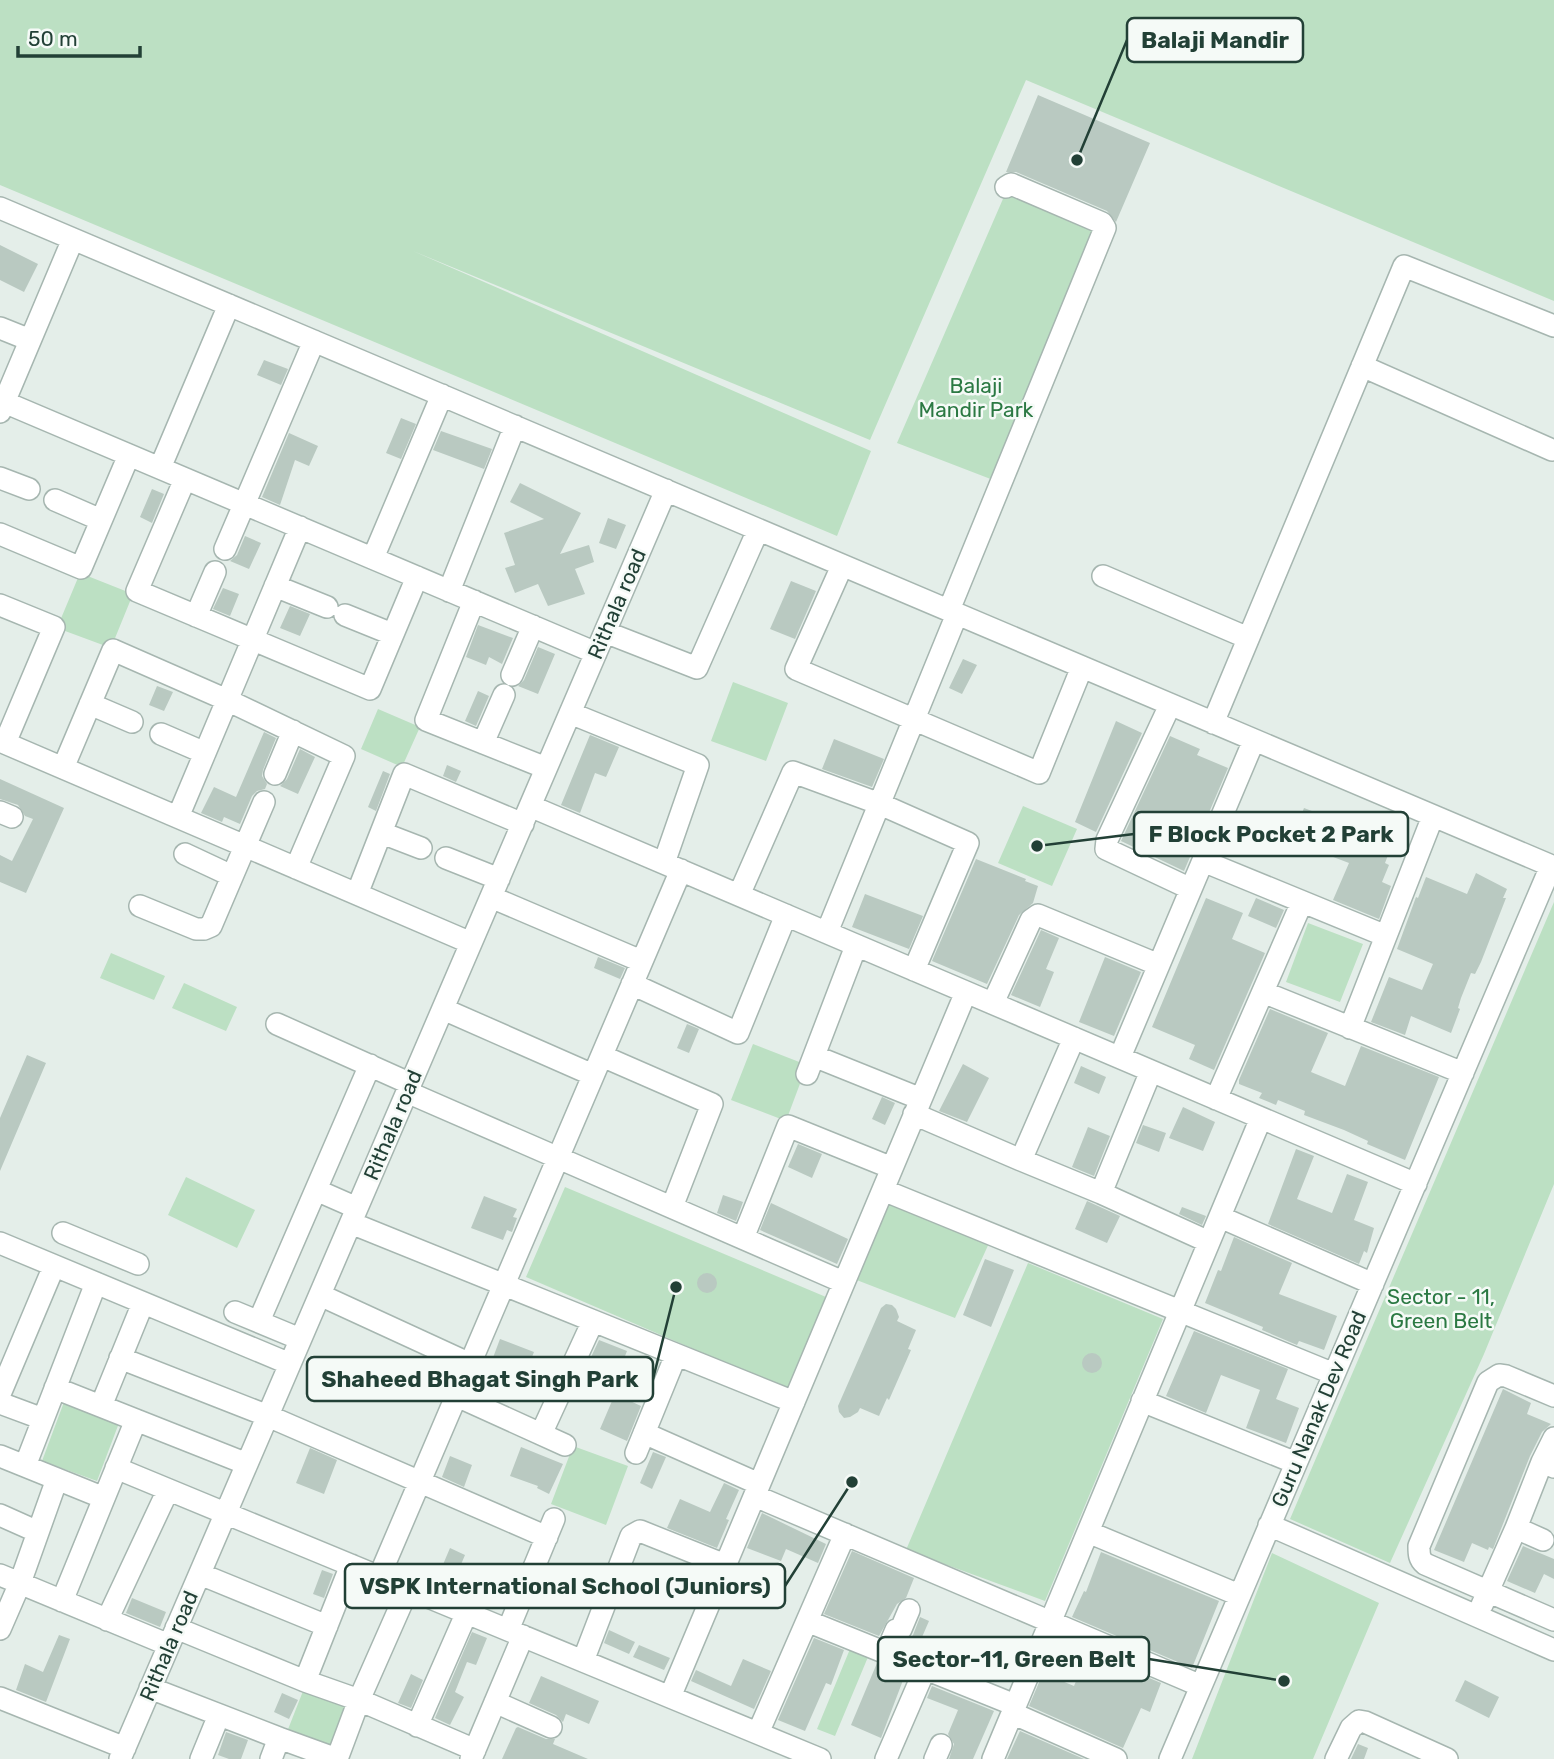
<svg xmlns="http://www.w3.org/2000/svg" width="1554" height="1759" font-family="Rubik,sans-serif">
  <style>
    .green { fill: #bce0c3 }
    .building { fill: #b9c9c1 }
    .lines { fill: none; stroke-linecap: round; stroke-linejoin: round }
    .minor-casing { stroke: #a6b6b0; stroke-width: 24 }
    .minor { stroke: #fff; stroke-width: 21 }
    .labels { text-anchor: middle; stroke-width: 5; stroke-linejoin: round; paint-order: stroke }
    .park-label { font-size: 21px; fill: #2b7943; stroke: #f5faf7 }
    .street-label { font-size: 21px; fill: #224036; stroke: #f5faf7 }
    .leader { fill: none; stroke: #224036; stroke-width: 2.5 }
    .callout-dot { fill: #224036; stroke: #f5faf7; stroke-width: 2.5 }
    .callout { fill: #f5faf7; stroke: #224036; stroke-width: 2.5 }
    .callout-label { font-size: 23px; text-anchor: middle; font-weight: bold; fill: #224036 }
  </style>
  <rect width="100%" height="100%" fill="#e4eee9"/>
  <path class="green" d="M0,0H1554V301L1026,80L870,440L413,251L871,451L837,536L0,185Z
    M1009,185L1105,228L1001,483L897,443Z
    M80,573L133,594L111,648L57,628Z
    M733,682L788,703L766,761L711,741Z
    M378,709L420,727L402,767L361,749Z
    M1023,806L1077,829L1052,886L998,863Z
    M1554,902V1184L1484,1354L1390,1563L1290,1519Z
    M1308,923L1363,944L1340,1002L1286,982Z
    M111,953L165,976L154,1000L100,978Z
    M184,983L237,1007L226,1031L172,1008Z
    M753,1044L807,1065L786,1121L731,1100Z
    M186,1177L255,1210L237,1248L168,1215Z
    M565,1187L826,1297L787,1389L526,1277Z
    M884,1198L990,1241L955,1318L854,1279Z
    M1028,1263L1163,1319L1045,1601L906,1550Z
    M64,1402L119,1423L97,1481L42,1461Z
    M573,1446L628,1466L606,1525L551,1504Z
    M1272,1553L1379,1603L1313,1759H1192Z
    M850,1649L868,1657L835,1736L817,1729Z
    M305,1686L354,1706L334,1756L285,1737Z"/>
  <path class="building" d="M1038,95L1150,143L1116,222L1107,211L1016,172H1006Z
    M0,245L38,264L24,292L0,280Z
    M264,360L288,369L281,385L257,375Z
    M401,418L416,424L401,459L386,453Z
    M441,431L492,449L484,469L433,450Z
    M289,433L318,446L309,466L295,460L280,505L262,497Z
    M520,483L581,513L560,554L589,545L594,562L575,569L585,594L548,606L538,584L515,593L505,568L515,565L504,533L544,519L510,502Z
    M152,489L164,494L152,523L140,517Z
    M608,518L626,525L616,549L599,543Z
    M245,536L261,543L249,569L230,561L237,555Z
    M791,581L816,591L795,639L770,629Z
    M223,588L239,594L230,616L213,609Z
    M290,606L310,614L300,636L280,628Z
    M478,625L513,638L502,664L489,657L486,665L466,657Z
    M538,647L555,654L538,694L518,686L524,680Z
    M963,659L977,665L962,694L949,688Z
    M157,686L173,692L164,711L149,705Z
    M478,691L489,696L476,726L465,721Z
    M1116,721L1142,733L1096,832L1075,822Z
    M264,732L276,738L263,770L262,776L267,784L265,789L257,791L252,796L240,824L224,817L222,822L201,813L214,787L236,797Z
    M590,735L619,747L606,777L595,773L580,813L561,805Z
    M1170,736L1200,749L1197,755L1228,768L1184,871L1121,841Z
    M834,739L884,759L872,787L822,769Z
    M300,749L315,757L298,794L280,786L287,779Z
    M447,765L461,771L456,782L443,776Z
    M383,771L390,774L376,811L368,807Z
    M0,779L64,808L26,893L0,882V855L12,861L33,819L25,816L18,805L0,799Z
    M1304,808L1393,842L1385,863L1389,865L1382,882L1391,886L1379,919L1333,900L1349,863L1291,841Z
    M976,859L1026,879L1025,881L1038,886L1033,903L1019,915L987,984L932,961Z
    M1476,873L1507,889L1503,898H1506L1481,962L1475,974L1471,973L1461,998L1458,1008L1460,1009L1451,1033L1411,1016L1405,1035L1371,1022L1389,977L1422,990L1433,964L1397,949L1416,897L1418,898L1426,877L1467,894Z
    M865,894L923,916L909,949L852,927Z
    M1206,898L1243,913L1232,939L1265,953L1214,1070L1189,1059L1195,1045L1152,1027Z
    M1256,898L1284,910L1276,928L1248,916Z
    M1041,930L1059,938L1046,969L1054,972L1040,1007L1011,995Z
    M598,957L625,968L620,979L594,968Z
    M1105,957L1141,972L1114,1036L1079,1022Z
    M1270,1009L1328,1033L1311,1072L1345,1086L1361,1046L1439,1077L1405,1160L1367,1144L1368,1141L1344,1130L1304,1115L1305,1111L1278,1100L1276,1105L1259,1098L1262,1093L1239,1084V1080Z
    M687,1024L699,1029L689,1053L677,1048Z
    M27,1055L46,1063L0,1171V1118Z
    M963,1064L989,1078L967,1122L939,1111Z
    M1081,1066L1106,1077L1099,1094L1074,1083Z
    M882,1097L895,1103L885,1125L872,1119Z
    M1183,1107L1215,1122L1203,1151L1169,1138Z
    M1143,1125L1166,1133L1159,1152L1136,1143Z
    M1088,1127L1110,1136L1094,1176L1072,1167Z
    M798,1144L822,1154L812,1178L788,1167Z
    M1296,1149L1314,1156L1297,1199L1332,1213L1347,1174L1368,1182L1354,1220L1374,1228L1367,1253L1364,1251L1359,1264L1268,1224Z
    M723,1195L743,1202L736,1221L717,1213Z
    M484,1196L517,1209L513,1217L517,1218L512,1232L507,1230L503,1240L471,1228Z
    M1087,1201L1120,1216L1107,1243L1075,1229Z
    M771,1203L848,1239L837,1264L760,1230Z
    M1182,1207L1206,1216L1202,1225L1179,1214Z
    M1234,1237L1292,1263L1279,1294L1337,1316L1324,1350L1299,1341L1297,1345L1262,1330L1263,1327L1205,1303L1218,1270L1221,1271Z
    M985,1259L1014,1270L991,1327L963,1315Z
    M697 1283a10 10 0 1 1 20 0a10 10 0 1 1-20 0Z
    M886,1304L892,1305L896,1309L899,1317L897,1321L916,1330L908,1349L911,1350L889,1400L887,1398L879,1416L860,1408L858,1412L850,1417L844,1418L839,1412L838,1406L881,1308Z
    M1194,1331L1288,1369L1276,1399L1299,1408L1286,1443L1246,1428L1260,1390L1221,1375L1206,1413L1166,1396Z
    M500,1339L534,1352L518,1392L485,1379Z
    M599,1340L627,1351L609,1397L578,1385Z
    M1082 1363a10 10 0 1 1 20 0a10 10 0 1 1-20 0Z
    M1503,1389L1531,1403L1527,1414L1551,1424L1542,1432L1530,1456L1493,1549L1489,1547L1488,1550L1472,1543L1464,1562L1434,1550Z
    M615,1394L641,1406L627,1441L600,1429Z
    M521,1447L563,1464L549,1494L537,1488L538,1486L510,1476Z
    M310,1448L337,1460L324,1494L296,1483Z
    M653,1452L666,1457L652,1489L640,1483Z
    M450,1456L472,1465L464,1487L442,1477Z
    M724,1483L739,1490L726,1519L729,1520L717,1548L667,1528L680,1499L710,1512Z
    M762,1513L826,1544L818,1563L786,1549L781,1561L747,1548Z
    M1523,1546L1554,1559V1579L1544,1574L1535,1593L1507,1581Z
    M450,1548L465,1555L451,1588L436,1581Z
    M852,1551L914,1578L906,1598L897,1604L879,1636L824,1614Z
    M1101,1552L1219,1601L1192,1668L1072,1617L1084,1591L1086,1592Z
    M322,1570L333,1574L324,1598L313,1594Z
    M132,1598L166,1612L160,1627L126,1613Z
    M920,1617L929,1621L916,1651L903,1646L913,1635Z
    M609,1630L635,1642L629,1654L604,1643Z
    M472,1632L487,1638L476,1665L467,1662L455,1692L464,1697L450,1725L435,1718Z
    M59,1635L70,1639L46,1702L16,1690L25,1664L43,1672Z
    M814,1638L844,1650L831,1685L826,1683L805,1731L778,1720Z
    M947,1638L998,1658L990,1681L939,1660Z
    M639,1645L670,1658L664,1670L633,1657Z
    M1088,1652L1161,1683L1150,1712L1141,1708L1123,1748L1029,1706L1043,1673L1074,1686Z
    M743,1659L771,1671L754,1709L691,1681L696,1670L731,1686Z
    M877,1663L905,1675L881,1738L851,1725Z
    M411,1674L423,1680L411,1708L398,1703Z
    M541,1676L599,1701L589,1724L566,1714L563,1722L556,1715L529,1703Z
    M1465,1680L1499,1697L1489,1718L1455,1701Z
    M932,1686L994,1711L973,1759H949L954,1744L948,1734L958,1710L927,1698Z
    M282,1693L298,1700L289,1719L274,1712Z
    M518,1727L546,1739H555L553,1744L588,1759H502L516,1728Z
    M1020,1731L1084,1759H1007Z
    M226,1732L248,1740L241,1759H229L218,1755Z
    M1358,1744L1368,1748L1364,1759H1351Z"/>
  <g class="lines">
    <g class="minor-casing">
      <path id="minor" d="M0,208L1554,867
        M0,328L30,340
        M1362,366L1552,450
        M4,402L596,653
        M0,412L73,239
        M160,468L229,305
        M0,478L29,489
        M185,479L137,591L370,689L417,577
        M55,500L101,520
        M0,534L81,568L129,455
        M225,549L314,341
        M373,558L442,395
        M842,566L796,669L1039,773L1082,667
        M1103,576L1248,638
        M275,586L327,607
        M449,591L515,426
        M474,601L426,720L546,768
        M0,605L54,627L5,743
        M949,610L1105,228L1102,223L1011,184L1006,187
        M345,615L392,634
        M196,616L215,572
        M605,632L697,668L758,530
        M512,675L533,626
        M90,704L132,722
        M1170,705L1107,840L1106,849L1191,889
        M570,713L698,765L664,863
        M1213,723L1404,266L1554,326
        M161,734L205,753
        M0,741L471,943
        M483,743L504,695
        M63,768L113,650L227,700L344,756L296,868
        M275,774L293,731
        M530,806L1416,1184
        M0,812L12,817
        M178,817L300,527
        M382,833L421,848
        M185,854L232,876
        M446,858L499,879
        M1203,861L1386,936
        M357,894L404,774L523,824
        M739,895L793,772L880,804L968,843L914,970
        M491,897L641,961
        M140,906L196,929H204L211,926L264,802
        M827,932L957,614
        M632,984L738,1033L786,915
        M1263,992L1463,1073
        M993,1003L1031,920L1038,915L1159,965
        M443,1009L593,1075
        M277,1024L411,1084
        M1350,1028L1433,816
        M602,1056L712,1104L672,1207
        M814,1056L921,1099
        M1120,1057L1254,740
        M1151,1071L1101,1193L1209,1242
        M807,1074L856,946
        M407,1092L843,1282
        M1216,1099L1302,902
        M914,1114L1021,1160L1074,1038
        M1021,1160L1101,1193
        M316,1190L357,1208
        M883,1190L1334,1374
        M1220,1217L1373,1284
        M351,1223L794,1402
        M63,1233L138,1264
        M743,1238L788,1126L892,1168
        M0,1243L290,1364
        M320,1295L470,1364
        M235,1312L300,1339
        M259,1321L370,1065
        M120,1358L268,1416L547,1537
        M55,1388L247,1464
        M0,1394L54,1266
        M457,1396L565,1445
        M1554,1396L1506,1376L1499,1375L1488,1382L1419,1546C1419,1554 1419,1559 1425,1564L1554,1620
        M1142,1401L1296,1463
        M0,1403L43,1419
        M101,1406L143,1303
        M644,1433L759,1484
        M541,1434L593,1321
        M1554,1438L1542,1462L1554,1467
        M636,1453L676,1355
        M0,1456L104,1498
        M25,1466L96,1283
        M116,1468L820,1759
        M755,1496L1201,1686
        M0,1515L38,1532
        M1269,1525L1554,1650
        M1516,1528L1542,1462
        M1088,1532L1239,1595
        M200,1574L327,1626
        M0,1575L169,1645
        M379,1577L681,870
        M408,1589L359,1700L475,1750
        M62,1601L136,1420
        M1482,1605L1516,1528L1543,1540
        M107,1620L168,1490
        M807,1621L1015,1705
        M176,1628L305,1681L351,1565
        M0,1629L20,1583L57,1479
        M508,1630L554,1519
        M886,1653L896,1630L901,1629L909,1610
        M583,1661L631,1536L640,1531L725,1565
        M150,1688L279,1738L271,1759
        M670,1697L966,992
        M0,1698L125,1748
        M495,1702L551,1727
        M1012,1713L1116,1759
        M417,1726L467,1612
        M758,1733L845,1534
        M279,1738L337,1759L359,1700L305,1681
        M120,1759L666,490
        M201,1759L219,1715
        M471,1759L523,1636
        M886,1759L925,1669
        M935,1759L941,1745
        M993,1759L1261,1118
        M1170,1759L1551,866
        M1336,1759L1351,1728L1359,1721L1365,1722L1447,1759"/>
    </g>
    <use href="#minor" class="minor"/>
  </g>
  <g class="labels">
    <g class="park-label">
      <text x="976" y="393">Balaji<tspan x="976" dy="24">Mandir Park</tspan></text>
      <text x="1441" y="1304">Sector - 11,<tspan x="1441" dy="24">Green Belt</tspan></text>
    </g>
    <g class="street-label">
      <text transform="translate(617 604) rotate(-67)" y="7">Rithala road</text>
      <text transform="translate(393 1125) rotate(-67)" y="7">Rithala road</text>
      <text transform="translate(1319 1409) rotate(-67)" y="7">Guru Nanak Dev Road</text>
      <text transform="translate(169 1646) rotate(-67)" y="7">Rithala road</text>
    </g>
  </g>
  <path class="leader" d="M1077 160L1127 40M1037 846L1134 834M676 1287L653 1379M852 1482L785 1586M1284 1681L1149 1659"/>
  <g class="callout-dot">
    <circle cx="1077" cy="160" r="7"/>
    <circle cx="1037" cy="846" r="7"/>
    <circle cx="676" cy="1287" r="7"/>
    <circle cx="852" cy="1482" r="7"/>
    <circle cx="1284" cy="1681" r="7"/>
  </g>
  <g class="callout">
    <rect x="1127" y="18" width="176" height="44" rx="7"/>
    <rect x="1134" y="812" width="274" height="44" rx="7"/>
    <rect x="307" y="1357" width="346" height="44" rx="7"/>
    <rect x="345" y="1564" width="440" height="44" rx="7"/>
    <rect x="878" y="1637" width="271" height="44" rx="7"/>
  </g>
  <g class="callout-label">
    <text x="1215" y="48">Balaji Mandir</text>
    <text x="1271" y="842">F Block Pocket 2 Park</text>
    <text x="480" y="1387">Shaheed Bhagat Singh Park</text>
    <text x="565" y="1594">VSPK International School (Juniors)</text>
    <text x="1014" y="1667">Sector-11, Green Belt</text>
  </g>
  <path d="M18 46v10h122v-10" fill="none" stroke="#224036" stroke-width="3.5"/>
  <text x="28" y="46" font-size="21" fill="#224036" stroke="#f5faf7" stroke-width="5" paint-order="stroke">50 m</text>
</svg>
